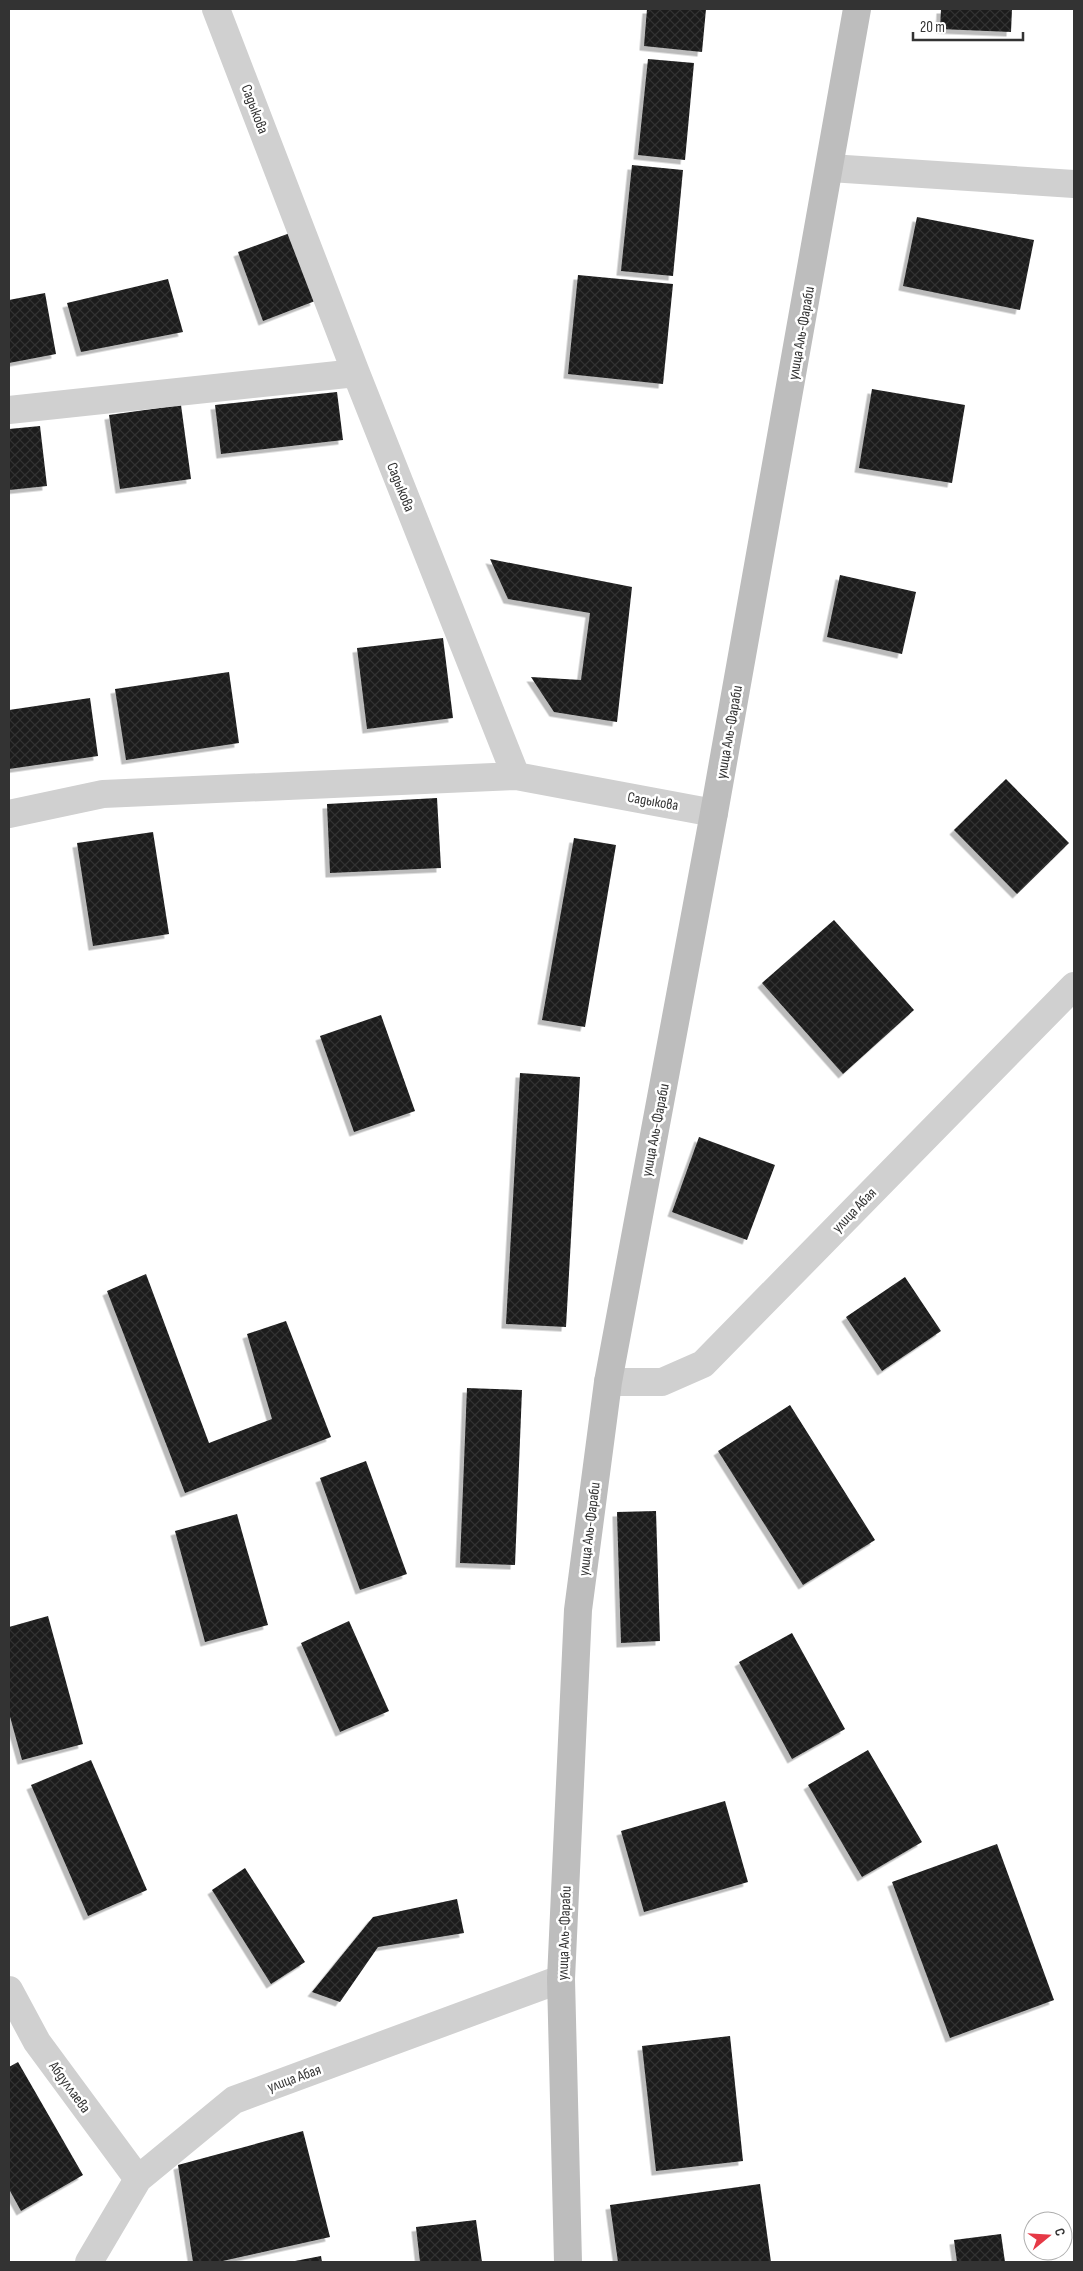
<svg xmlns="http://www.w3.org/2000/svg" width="1083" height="2271" font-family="'Sofia Sans Condensed',sans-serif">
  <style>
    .building { fill: url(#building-cross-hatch); filter: url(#shadow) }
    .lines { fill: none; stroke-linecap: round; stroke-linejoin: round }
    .minor { stroke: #d0d0d0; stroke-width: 28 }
    .secondary { stroke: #bdbdbd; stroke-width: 28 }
    .labels { text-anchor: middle; stroke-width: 5; stroke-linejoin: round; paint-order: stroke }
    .street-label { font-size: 15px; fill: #333; stroke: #fff }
  </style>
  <defs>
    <pattern id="building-cross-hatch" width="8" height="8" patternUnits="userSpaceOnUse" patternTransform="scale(1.25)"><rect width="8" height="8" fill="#1a1a1a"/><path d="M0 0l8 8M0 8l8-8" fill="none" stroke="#333"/></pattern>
    <filter id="shadow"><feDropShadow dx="-4.5" dy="4.5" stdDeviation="0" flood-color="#0004"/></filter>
  </defs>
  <rect width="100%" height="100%" fill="#fff"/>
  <path class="building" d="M647,9H706L702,52L644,46Z
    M941,9H1012L1011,32L940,29Z
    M648,59L694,63L685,160L638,155Z
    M632,165L683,170L673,276L621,271Z
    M917,217L1034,240L1020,310L903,286Z
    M290,233L315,301L263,321L238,252Z
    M578,275L673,284L663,384L568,374Z
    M168,279L183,332L81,352L67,303Z
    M45,293L56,354L9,363V300Z
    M872,389L965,405L952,483L859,468Z
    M337,392L343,440L221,454L215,405Z
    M181,405L191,479L120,489L109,415Z
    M40,426L47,486L9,490V429Z
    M490,559L632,587L617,722L554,712L531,677L581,680L590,613L508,599Z
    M840,575L916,592L902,654L827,637Z
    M443,638L453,718L367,729L357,648Z
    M229,672L239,743L126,760L115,689Z
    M90,698L98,756L9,769V710Z
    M1006,779L1069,843L1017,894L954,830Z
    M437,798L441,868L330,873L327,804Z
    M153,832L169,934L93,946L77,843Z
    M574,838L616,845L585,1027L542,1020Z
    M834,920L914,1010L843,1074L762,983Z
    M381,1015L415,1111L354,1132L320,1036Z
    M520,1073L580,1077L566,1327L506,1324Z
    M699,1137L775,1165L747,1240L672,1212Z
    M146,1274L209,1443L272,1419L247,1334L286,1321L331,1437L185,1493L107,1291Z
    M905,1277L941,1331L882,1371L846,1317Z
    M467,1388L522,1390L515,1565L460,1563Z
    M790,1405L875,1540L803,1585L718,1451Z
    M366,1461L407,1574L360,1590L320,1478Z
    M656,1511L660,1641L621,1643L617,1512Z
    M237,1514L268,1625L205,1642L175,1531Z
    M48,1616L83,1744L22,1760L9,1713V1627Z
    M349,1621L389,1711L340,1732L301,1643Z
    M792,1633L845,1729L792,1759L739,1662Z
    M868,1750L922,1842L862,1877L808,1785Z
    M91,1760L147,1890L88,1916L31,1785Z
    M725,1801L748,1882L644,1912L621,1831Z
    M997,1844L1054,2000L950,2038L892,1882Z
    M245,1868L305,1962L271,1984L212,1890Z
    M457,1899L464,1933L378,1947L340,2002L312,1992L373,1917Z
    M730,2036L743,2161L656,2171L642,2046Z
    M18,2062L83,2175L21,2211L9,2189V2067Z
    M303,2131L330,2237L218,2262H193L178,2165Z
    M760,2184L771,2262H618L610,2205Z
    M476,2220L482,2262H420L416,2227Z
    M1001,2234L1005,2262H957L954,2240Z
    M321,2256L322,2262H295V2261Z"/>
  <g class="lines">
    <path class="minor" d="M216,9L356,373L516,776L714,813
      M830,168L1074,184
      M9,410L356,373
      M9,814L103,794L516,776
      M608,1382H662L703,1364L1074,986
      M9,1990L37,2042L138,2179
      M89,2262L138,2179L234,2100L561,1979"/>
    <path class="secondary" d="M568,2262L561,1979L578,1610L608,1382L714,813L857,9"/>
  </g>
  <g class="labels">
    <g class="street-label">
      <text transform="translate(255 109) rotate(69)" y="5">Садыкова</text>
      <text transform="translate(801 333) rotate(-80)" y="5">улица Аль-Фараби</text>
      <text transform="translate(401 487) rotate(68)" y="5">Садыкова</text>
      <text transform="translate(729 732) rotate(-80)" y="5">улица Аль-Фараби</text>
      <text transform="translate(653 801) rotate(10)" y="5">Садыкова</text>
      <text transform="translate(655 1130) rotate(-79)" y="5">улица Аль-Фараби</text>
      <text transform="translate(854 1210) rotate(-46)" y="5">улица Абая</text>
      <text transform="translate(589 1529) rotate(-83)" y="5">улица Аль-Фараби</text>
      <text transform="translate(564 1933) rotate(-88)" y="5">улица Аль-Фараби</text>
      <text transform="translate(294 2078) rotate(-20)" y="5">улица Абая</text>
      <text transform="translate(70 2087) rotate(54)" y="5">Абдуллаева</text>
    </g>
  </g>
  <rect width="1083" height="2271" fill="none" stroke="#333333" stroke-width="20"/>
  <g transform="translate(1048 2236) rotate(72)"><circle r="24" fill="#ffffff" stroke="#adadad"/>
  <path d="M0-4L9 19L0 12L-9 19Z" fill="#e63946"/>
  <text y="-8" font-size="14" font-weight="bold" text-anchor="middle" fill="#333333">С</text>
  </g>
  <path d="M913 32v8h110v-8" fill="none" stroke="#333333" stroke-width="2.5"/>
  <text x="920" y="32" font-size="15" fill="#333333" stroke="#ffffff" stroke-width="4" paint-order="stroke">20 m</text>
</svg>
